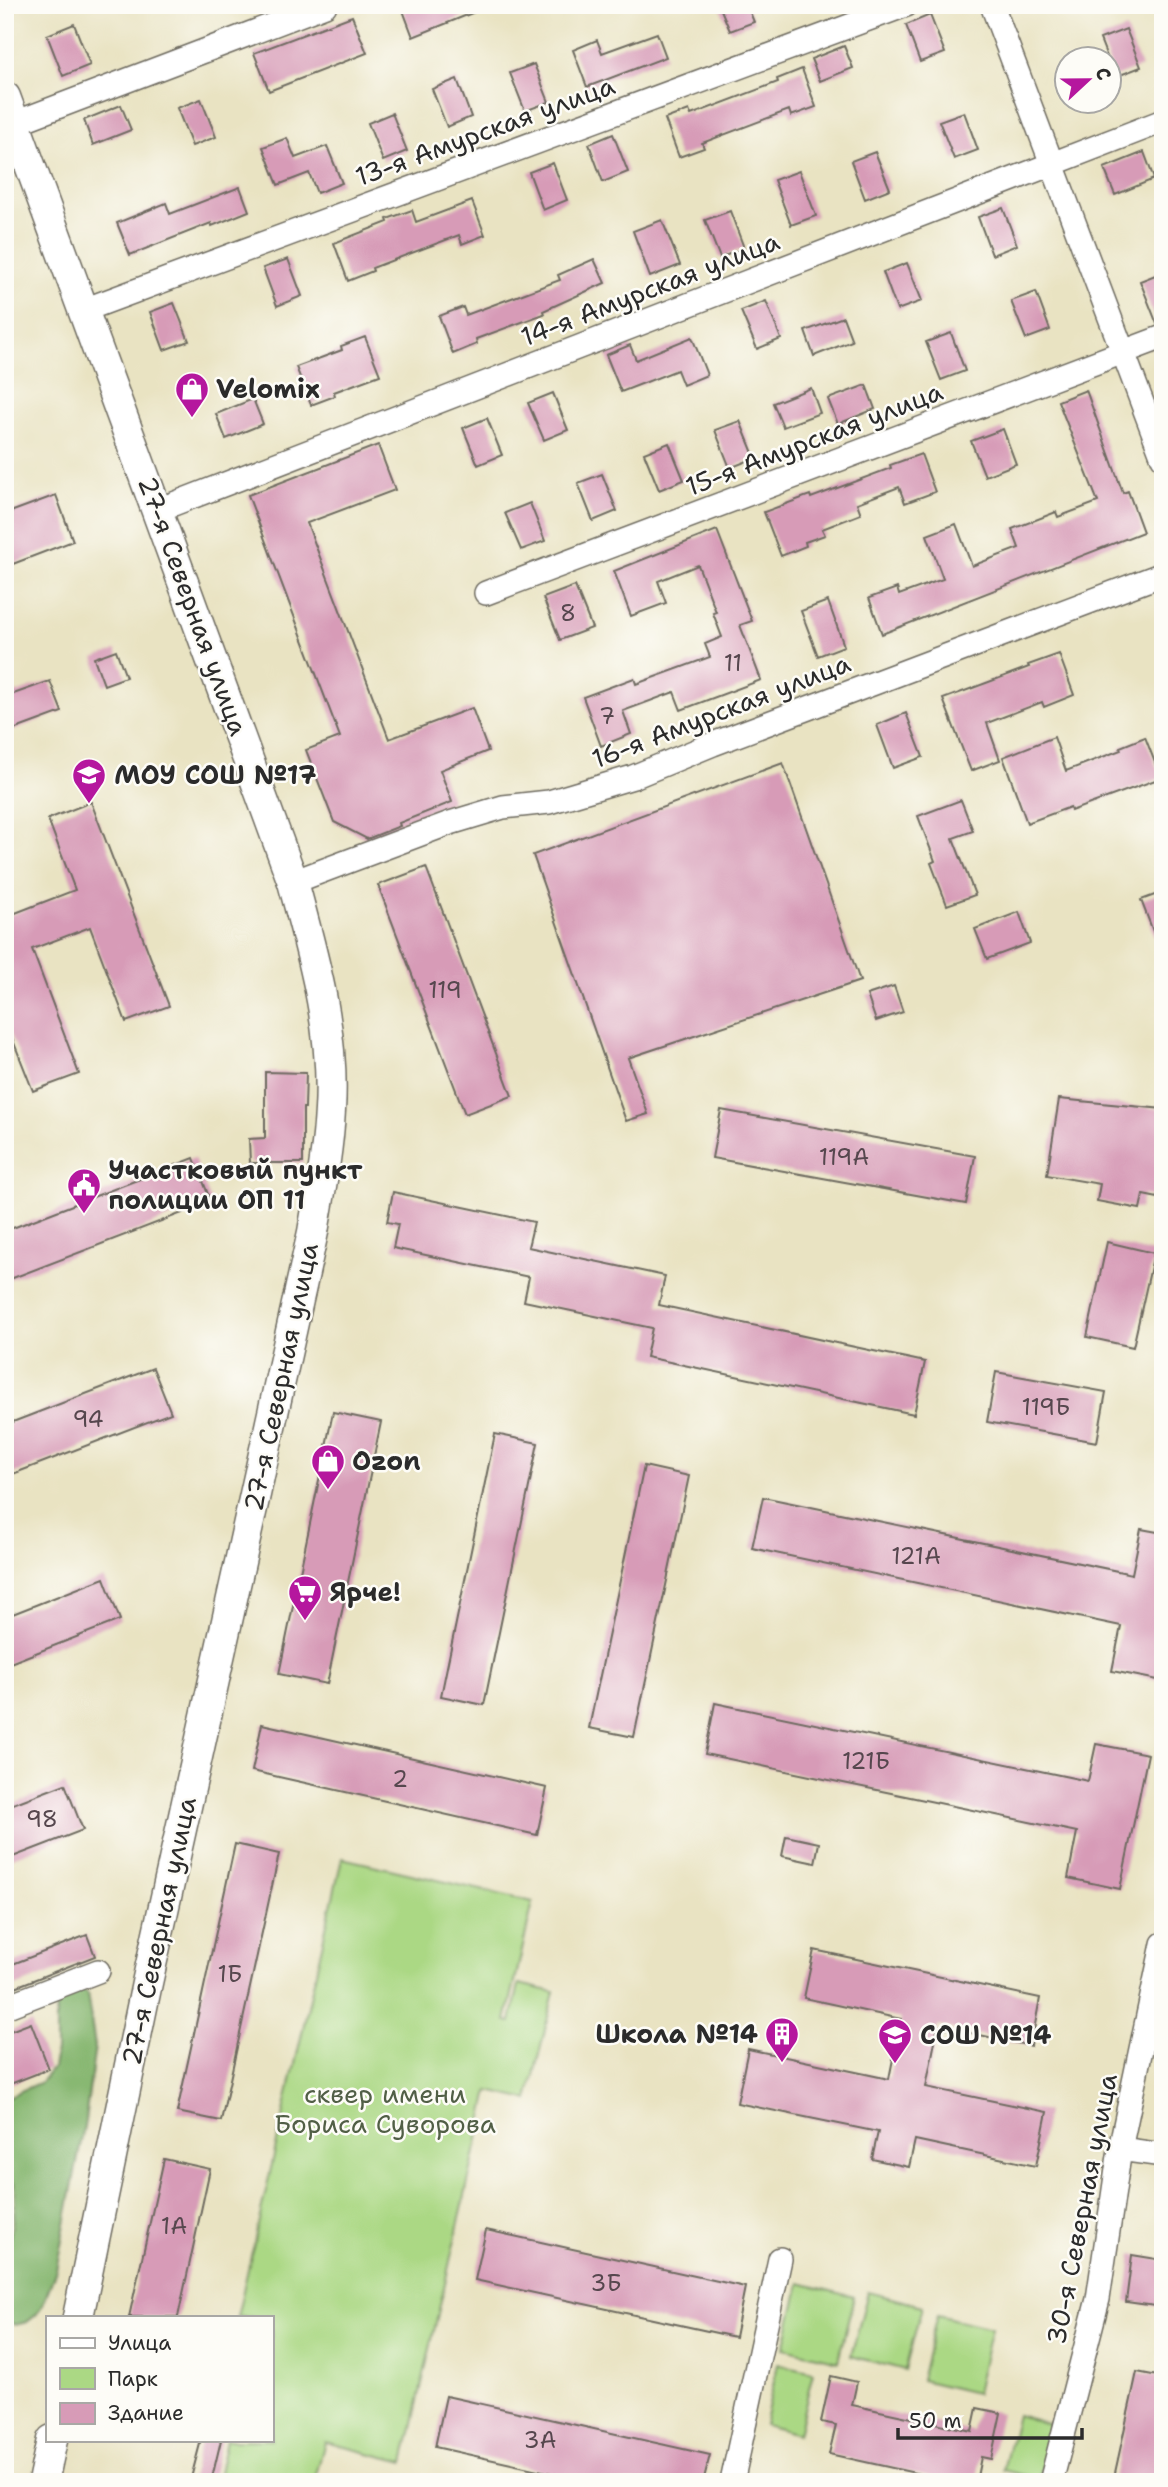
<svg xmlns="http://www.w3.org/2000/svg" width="1168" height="2487" font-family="'Shantell Sans',sans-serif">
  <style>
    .green { fill: #abd884; stroke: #6b8258; stroke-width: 2 }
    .forest { fill: #88b872; stroke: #5a724e; stroke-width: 2 }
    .building { fill: #d79bb7 }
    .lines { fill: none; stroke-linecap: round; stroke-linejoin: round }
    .minor-casing { stroke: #6e6b60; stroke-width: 26 }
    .tertiary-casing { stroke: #6e6b60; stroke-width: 33 }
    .minor { stroke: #fff; stroke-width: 23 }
    .tertiary { stroke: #fff; stroke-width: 30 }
    .labels { text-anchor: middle; stroke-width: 5; stroke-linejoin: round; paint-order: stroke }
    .number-label { font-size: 23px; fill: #56474e }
    .street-label { font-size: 26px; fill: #2b2b2b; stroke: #fdfcf7 }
    .poi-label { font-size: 26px; font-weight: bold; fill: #2b2b2b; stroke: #fdfcf7; text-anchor: start }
    .park-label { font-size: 26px; fill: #515f46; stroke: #fdfcf7 }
  </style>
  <rect width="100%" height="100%" fill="#fdfcf7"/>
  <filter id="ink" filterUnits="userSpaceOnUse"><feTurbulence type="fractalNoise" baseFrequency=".0143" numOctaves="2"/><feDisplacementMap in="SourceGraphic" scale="14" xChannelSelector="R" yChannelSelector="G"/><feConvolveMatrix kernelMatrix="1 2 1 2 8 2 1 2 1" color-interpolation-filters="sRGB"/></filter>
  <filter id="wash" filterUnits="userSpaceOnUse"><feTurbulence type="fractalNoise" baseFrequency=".00686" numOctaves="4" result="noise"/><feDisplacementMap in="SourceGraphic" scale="28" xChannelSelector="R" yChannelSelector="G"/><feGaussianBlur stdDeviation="1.57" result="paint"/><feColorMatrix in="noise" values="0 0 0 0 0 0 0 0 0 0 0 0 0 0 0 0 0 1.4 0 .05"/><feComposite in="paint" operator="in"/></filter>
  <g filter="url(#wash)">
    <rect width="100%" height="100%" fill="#e9e3c2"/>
    <path class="green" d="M342,1858L533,1902L506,2021L511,2022L519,1984L554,1992L528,2100L489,2091L404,2462L325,2442L314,2482H217L226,2440H271V2317H237Z
      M800,2283L854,2297L838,2361L784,2348Z
      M868,2292L922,2306L905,2370L851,2356Z
      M937,2315L991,2328L976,2393L921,2380Z
      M778,2364L813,2372L798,2434L764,2425Z
      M1017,2415L1053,2425L1039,2479L1003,2470Z"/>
    <path class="forest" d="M77,1986L87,1993L95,2046L85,2121L56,2270L43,2304L36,2315L27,2322L15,2325L5,2320V2264L15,2207L14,2183L5,2179V2098L41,2082L53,2068L56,2050V2003L62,1988Z"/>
    <g id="blocks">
      <path class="building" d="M401,5H487V7L413,37Z
        M719,5H747L754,22L730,31Z
        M930,15L945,53L920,62L906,25Z
        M352,16L367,53L269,91L254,53Z
        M74,24L90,65L63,76L47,35Z
        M1126,29L1141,67L1115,77L1100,39Z
        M657,33L666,57L587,87L573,50L597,40L602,53Z
        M844,46L853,68L820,81L811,59Z
        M534,64L549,102L525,111L510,73Z
        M802,69L816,107L791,116L789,110L702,143L704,148L679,157L665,119L689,110L691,115L778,82L777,79Z
        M457,79L471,117L447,127L432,89Z
        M201,99L216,137L192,146L177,108Z
        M121,105L131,130L93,145L84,120Z
        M964,112L978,150L954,159L939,121Z
        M392,113L407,151L383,161L368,123Z
        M613,134L628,172L603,182L589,144Z
        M287,138L295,158L327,146L342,183L317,193L309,173L278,185L263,147Z
        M875,152L890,189L865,199L851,161Z
        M1144,152L1154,179L1115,195L1104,168Z
        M553,163L567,200L543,210L529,172Z
        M799,171L816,216L791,225L774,180Z
        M240,187L249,211L212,226L211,223L130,255L117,223L166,203L170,214Z
        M472,201L485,235L462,244L459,235L372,268L373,271L348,281L334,243L388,222L387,219L412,210L416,222Z
        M1003,208L1017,245L992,255L978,217Z
        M730,211L744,248L720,258L705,220Z
        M662,220L680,265L650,277L633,231Z
        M288,259L302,296L277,306L263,268Z
        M594,259L605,283L543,311L544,314L476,339L477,344L453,354L439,316L463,307L466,315L560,280L558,275Z
        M907,263L922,301L897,310L883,272Z
        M1163,272V323L1157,324L1140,281Z
        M1036,292L1050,330L1026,339L1011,301Z
        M766,301L781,339L757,349L741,311Z
        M174,303L189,341L164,350L150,312Z
        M843,317L852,341L814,356L805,331Z
        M951,333L965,371L941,380L926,342Z
        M365,337L380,375L334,392L335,396L311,405L296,367L342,350L341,346Z
        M692,337L707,375L683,385L677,370L621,392L606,355L630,345L636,360Z
        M866,385L875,409L838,424L828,399Z
        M811,388L820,413L783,427L773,403Z
        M1086,390L1123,493L1128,491L1143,532L882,634L869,598L897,588L899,595L943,579L927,535L956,524L972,566L1019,548L1012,529L1056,512L1058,517L1098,502L1058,401Z
        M553,393L568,430L544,440L528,403Z
        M253,399L263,424L226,439L216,414Z
        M487,418L502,455L478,465L463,428Z
        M740,421L755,458L730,468L715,430Z
        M1003,429L1016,464L985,476L971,441Z
        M669,443L684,480L659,490L644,453Z
        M378,445L395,490L307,523L389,739L472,708L488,751L440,770L452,802L399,823L400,826L367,839L334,822L306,750L340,737L248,495Z
        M921,454L935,492L905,503L899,487L857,503L861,514L822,529L825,535L805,542L806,546L781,556L764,512L810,495L811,498L891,468L890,465Z
        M602,474L617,511L593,521L578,483Z
        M56,495L73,541L5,567V514Z
        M530,503L545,541L521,550L505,513Z
        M717,530L752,621L740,625L761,680L681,710L674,692L623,711L631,734L601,746L583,697L634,678L636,684L710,657L705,644L722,637L713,613L716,612L698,565L658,581L666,603L631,616L614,571Z
        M575,586L592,628L560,640L543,598Z
        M828,601L844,646L818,656L801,611Z
        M116,650L126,677L104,685L94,658Z
        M1059,654L1074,695L1044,707L1042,702L987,723L1000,760L971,771L943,699L1029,667L1028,665Z
        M50,681L62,712L5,733V697Z
        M906,713L923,757L893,768L877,725Z
        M1054,737L1066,771L1121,750L1120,747L1145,737L1161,778L1071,811L1070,807L1027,823L1003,757Z
        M783,763L860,981L628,1058L648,1114L626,1121L533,855Z
        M961,800L973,831L953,838L975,895L947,905L931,863L935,861L918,816Z
        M91,802L169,1006L126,1022L90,927L32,949L79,1074L33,1091L5,1020V917L75,890L48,819Z
        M426,867L512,1096L465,1114L378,885Z
        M1163,892V952H1161L1141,900Z
        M1019,912L1030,943L987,959L975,929Z
        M894,986L903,1012L876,1021L867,995Z
        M265,1072L306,1073L305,1108H303V1163H250L249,1139L265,1138Z
        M1059,1099L1163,1109V1199L1143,1195L1140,1209L1097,1201L1100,1184L1047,1175Z
        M721,1110L975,1156L966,1204L712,1158Z
        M194,1158L211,1202L5,1281V1231Z
        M393,1192L534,1222L528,1247L665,1276L659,1305L925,1362L914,1414L646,1357L652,1328L524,1301L529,1277L393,1248L398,1224L387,1222Z
        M1107,1242L1154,1253L1133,1347L1087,1337Z
        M153,1368L171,1413L5,1477V1425Z
        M996,1372L1106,1392L1097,1442L987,1422Z
        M333,1412L381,1422L327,1684L279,1674Z
        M495,1434L538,1443L484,1705L441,1696Z
        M644,1466L689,1476L634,1737L589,1728Z
        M763,1497L1132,1574L1141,1529L1163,1533V1681L1112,1671L1121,1626L752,1548Z
        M104,1578L120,1620L5,1665V1617Z
        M715,1703L1088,1781L1096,1744L1148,1754L1120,1889L1068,1878L1077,1832L705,1754Z
        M262,1724L547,1788L537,1835L252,1771Z
        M65,1784L83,1830L5,1860V1807Z
        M786,1836L819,1843L815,1863L782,1856Z
        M235,1844L279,1854L221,2121L177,2112Z
        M87,1935L95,1956L5,1991V1967Z
        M814,1950L1040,1998L1031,2046L938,2026L926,2087L1047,2112L1036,2166L915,2140L909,2167L872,2159L878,2132L737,2103L748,2049L889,2079L901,2019L804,1998Z
        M31,2023L49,2069L5,2086V2033Z
        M164,2159L210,2169L178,2317H129Z
        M486,2230L745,2287L735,2337L475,2280Z
        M1132,2255L1163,2260V2307L1126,2302Z
        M1137,2372L1163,2377V2482H1113Z
        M831,2376L857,2382L852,2405L972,2431L977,2408L1001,2413L991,2459L981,2457L976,2482H956L829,2454L836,2425L821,2422Z
        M446,2396L710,2455L703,2482H592L435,2447Z
        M201,2440H221L211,2482L191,2478Z"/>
    </g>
  </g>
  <g filter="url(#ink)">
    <use href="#blocks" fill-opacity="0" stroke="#6e6b60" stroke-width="2"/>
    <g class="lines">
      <g class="minor-casing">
        <path id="minor" d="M992,5L1163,458
          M15,123L325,5
          M84,310L906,5
          M158,510L1163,121
          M486,593L1163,337
          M293,882L450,823L503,807L549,802L633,777L713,744L1163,574
          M5,2007L98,1971
          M1120,2149L1163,2155
          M732,2482L780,2259
          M1051,2482L1098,2299L1120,2149L1163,1944"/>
      </g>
      <g class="tertiary-casing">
        <path id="tertiary" d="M5,97L293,882C313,956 335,1032 330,1110C328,1151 320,1192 313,1232L147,1983L78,2317
          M43,2482L52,2440"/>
      </g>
      <use href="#minor" class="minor"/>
      <use href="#tertiary" class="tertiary"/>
    </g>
  </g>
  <defs>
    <g id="shop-pin" transform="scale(1.75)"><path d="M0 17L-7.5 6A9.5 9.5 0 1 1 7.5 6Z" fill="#b5179e" stroke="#fdfcf7"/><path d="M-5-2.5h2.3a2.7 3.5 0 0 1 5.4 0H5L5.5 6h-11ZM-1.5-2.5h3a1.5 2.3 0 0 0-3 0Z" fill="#fff"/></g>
    <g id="school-pin" transform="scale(1.75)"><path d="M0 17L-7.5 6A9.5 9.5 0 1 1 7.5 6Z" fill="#b5179e" stroke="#fdfcf7"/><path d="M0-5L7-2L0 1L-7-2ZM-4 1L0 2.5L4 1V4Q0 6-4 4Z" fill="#fff"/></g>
    <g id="civic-pin" transform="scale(1.75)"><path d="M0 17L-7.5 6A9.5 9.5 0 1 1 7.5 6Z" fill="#b5179e" stroke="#fdfcf7"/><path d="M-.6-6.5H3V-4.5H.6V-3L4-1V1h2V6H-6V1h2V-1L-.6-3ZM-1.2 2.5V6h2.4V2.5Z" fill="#fff"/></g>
    <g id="supermarket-pin" transform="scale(1.75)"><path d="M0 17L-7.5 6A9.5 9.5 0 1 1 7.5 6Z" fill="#b5179e" stroke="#fdfcf7"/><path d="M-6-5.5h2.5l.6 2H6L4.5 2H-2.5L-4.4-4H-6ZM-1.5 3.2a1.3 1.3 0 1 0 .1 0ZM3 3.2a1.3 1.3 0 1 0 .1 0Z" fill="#fff"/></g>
    <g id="building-pin" transform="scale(1.75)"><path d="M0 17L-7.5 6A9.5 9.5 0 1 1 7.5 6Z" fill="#b5179e" stroke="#fdfcf7"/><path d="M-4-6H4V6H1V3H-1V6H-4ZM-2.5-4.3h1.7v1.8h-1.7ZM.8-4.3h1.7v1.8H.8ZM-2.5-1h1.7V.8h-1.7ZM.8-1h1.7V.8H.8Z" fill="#fff"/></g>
  </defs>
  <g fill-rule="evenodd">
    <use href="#shop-pin" x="192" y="389"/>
    <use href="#school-pin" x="89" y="775"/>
    <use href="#civic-pin" x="84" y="1185"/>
    <use href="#shop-pin" x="328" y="1461"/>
    <use href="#supermarket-pin" x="305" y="1592"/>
    <use href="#building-pin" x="782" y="2034"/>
    <use href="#school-pin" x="895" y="2035"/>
  </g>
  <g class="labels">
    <g class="number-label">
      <text x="568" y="621">8</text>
      <text x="733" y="671">11</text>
      <text x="607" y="724">7</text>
      <text x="445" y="998">119</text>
      <text x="844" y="1165">119А</text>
      <text x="1046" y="1415">119Б</text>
      <text x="88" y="1427">94</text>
      <text x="916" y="1564">121А</text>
      <text x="866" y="1769">121Б</text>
      <text x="400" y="1787">2</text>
      <text x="42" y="1827">98</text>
      <text x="230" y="1982">1Б</text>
      <text x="174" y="2234">1А</text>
      <text x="606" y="2291">3Б</text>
      <text x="540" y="2448">3А</text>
    </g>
    <g class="street-label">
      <text transform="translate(485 131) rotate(-20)" y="9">13-я Амурская улица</text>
      <text transform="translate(650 289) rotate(-21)" y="9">14-я Амурская улица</text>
      <text transform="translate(814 439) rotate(-21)" y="9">15-я Амурская улица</text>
      <text transform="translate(193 606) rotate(70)" y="9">27-я Северная улица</text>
      <text transform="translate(721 711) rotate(-21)" y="9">16-я Амурская улица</text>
      <text transform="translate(281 1377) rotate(-78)" y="9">27-я Северная улица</text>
      <text transform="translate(159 1931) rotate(-78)" y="9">27-я Северная улица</text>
      <text transform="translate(1082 2209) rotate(-79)" y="9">30-я Северная улица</text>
    </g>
    <g class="poi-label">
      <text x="216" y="398">Velomix</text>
      <text x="114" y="784">МОУ СОШ №17</text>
      <text x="108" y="1179">Участковый пункт<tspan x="108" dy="30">полиции ОП 11</tspan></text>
      <text x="352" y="1470">Ozon</text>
      <text x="330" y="1601">Ярче!</text>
      <text x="758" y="2043" text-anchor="end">Школа №14</text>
      <text x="920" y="2044">СОШ №14</text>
    </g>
    <g class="park-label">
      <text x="385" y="2103">сквер имени<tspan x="385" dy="30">Бориса Суворова</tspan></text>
    </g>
  </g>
  <rect width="1168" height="2487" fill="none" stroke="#fdfcf7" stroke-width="28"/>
  <rect x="46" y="2316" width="228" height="126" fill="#fdfcf7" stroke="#a9a8a5" stroke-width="2"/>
  <rect x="60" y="2338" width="35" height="10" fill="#ffffff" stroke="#a9a8a5" stroke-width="2"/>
  <text x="108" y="2350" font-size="21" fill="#2b2b2b">Улица</text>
  <rect x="60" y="2368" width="35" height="21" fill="#abd884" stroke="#a9a8a5" stroke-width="2"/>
  <text x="108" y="2386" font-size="21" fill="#2b2b2b">Парк</text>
  <rect x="60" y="2403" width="35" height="21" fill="#d79bb7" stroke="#a9a8a5" stroke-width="2"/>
  <text x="108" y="2420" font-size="21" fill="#2b2b2b">Здание</text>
  <g transform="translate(1088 80) rotate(68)"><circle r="33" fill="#fdfcf7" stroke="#a9a8a5" stroke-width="2"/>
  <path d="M0-5L12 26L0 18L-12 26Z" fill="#b5179e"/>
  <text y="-10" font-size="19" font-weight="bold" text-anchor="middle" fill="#2b2b2b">С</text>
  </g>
  <path d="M898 2428v10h184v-10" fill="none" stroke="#2b2b2b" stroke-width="3.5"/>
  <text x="909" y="2428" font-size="21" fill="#2b2b2b" stroke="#fdfcf7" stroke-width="5" paint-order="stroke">50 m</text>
</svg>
